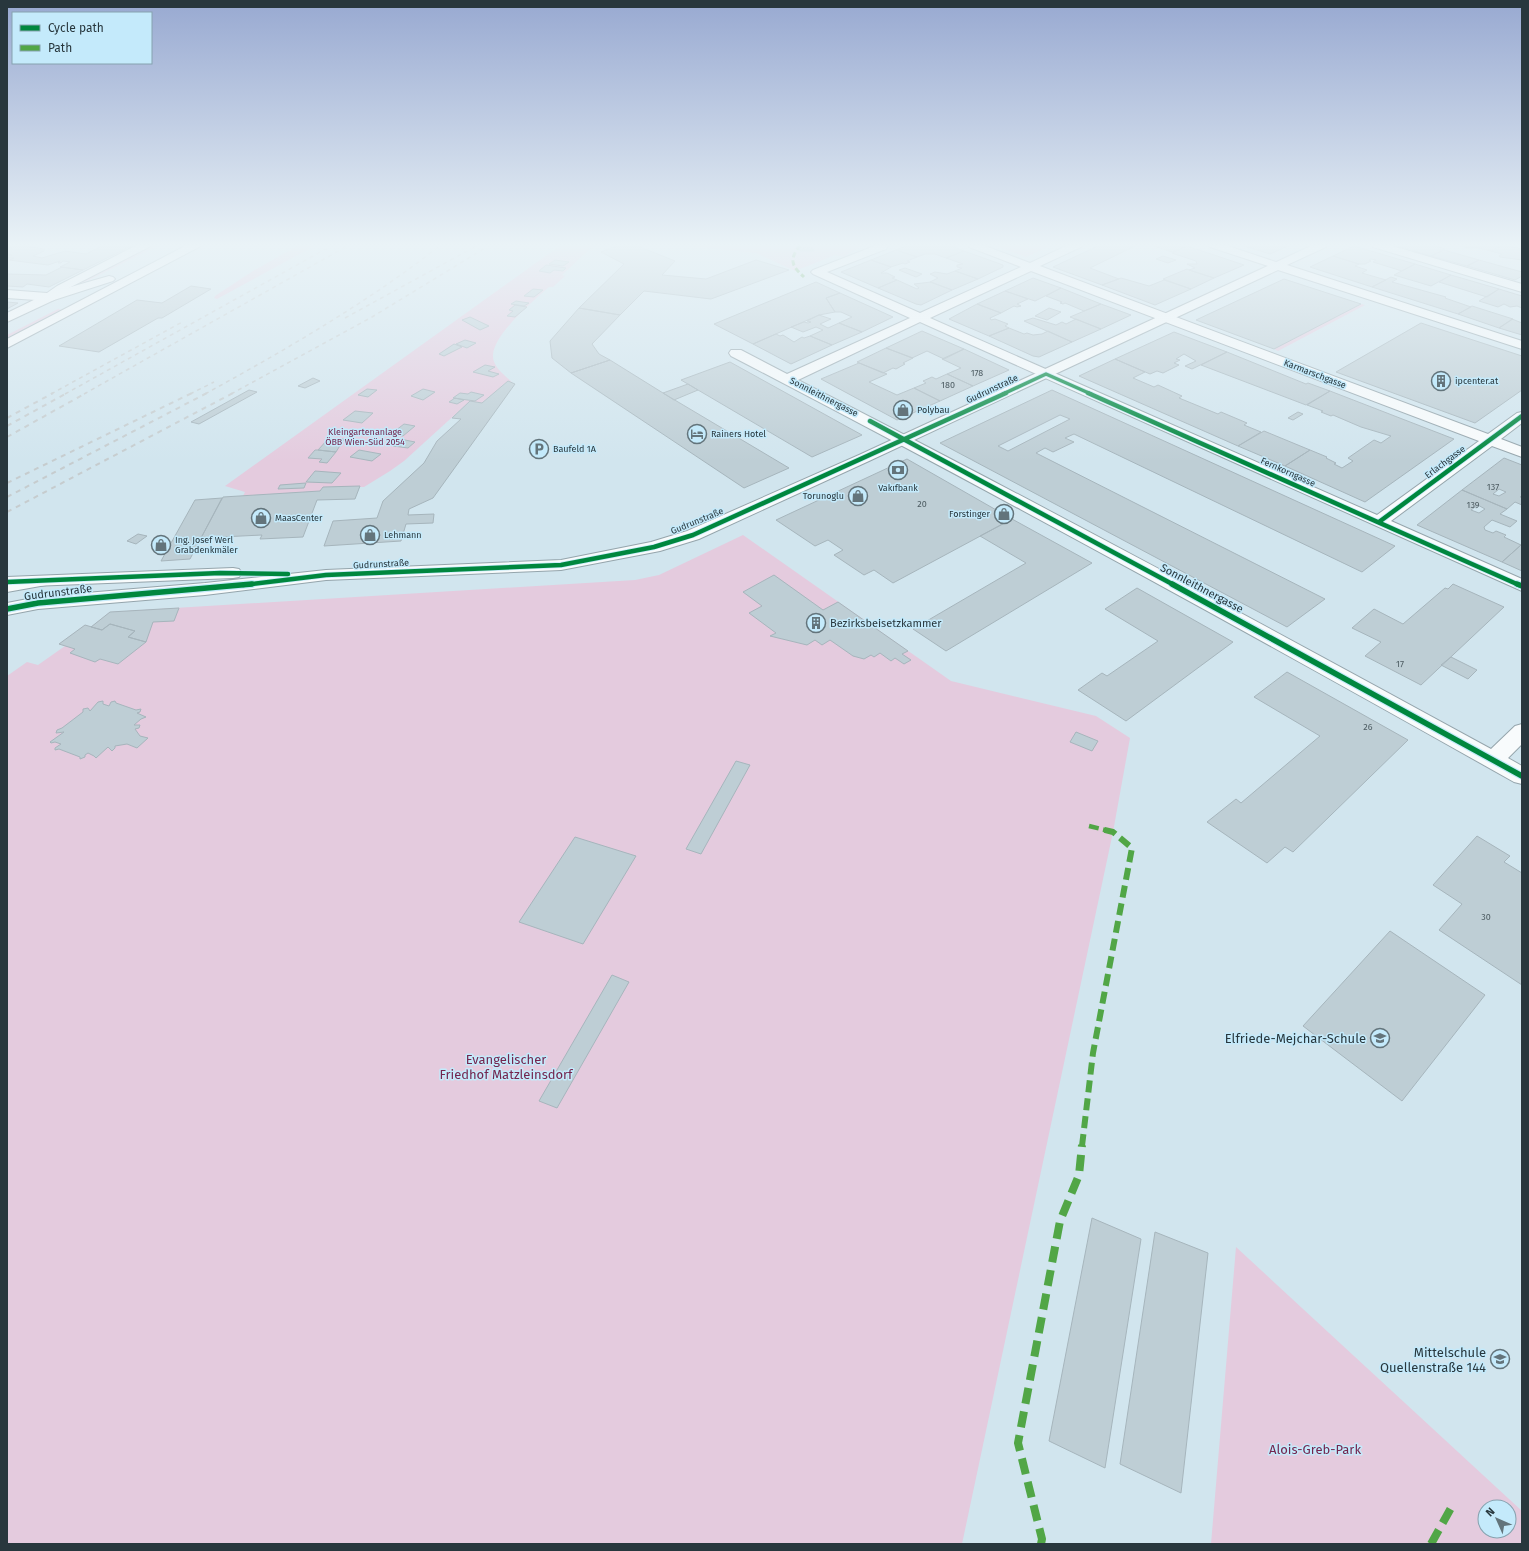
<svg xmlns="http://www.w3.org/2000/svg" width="1529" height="1551" font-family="'Fira Sans',sans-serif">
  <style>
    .green { fill: #e4cbde; fill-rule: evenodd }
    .building { fill: #beced5; stroke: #a6b5bc; fill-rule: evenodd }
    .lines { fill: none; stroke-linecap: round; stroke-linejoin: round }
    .street-casing { stroke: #95a5ac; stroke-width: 2 }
    .secondary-casing { stroke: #95a5ac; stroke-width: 2 }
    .primary-casing { stroke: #95a5ac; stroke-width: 2 }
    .street { fill: #f8fbfc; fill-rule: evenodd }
    .secondary { fill: #f8fbfc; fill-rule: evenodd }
    .primary { fill: #f8fbfc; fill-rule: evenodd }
    .rail-far1 { stroke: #c6ccce; stroke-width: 1.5; stroke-dasharray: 4 4; stroke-linecap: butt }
    .rail { stroke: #c6ccce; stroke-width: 2; stroke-dasharray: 5 5; stroke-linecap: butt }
    .quiet-far3 { stroke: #51a646; stroke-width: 3; stroke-dasharray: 5.5 3; stroke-linecap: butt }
    .quiet-far2 { stroke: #51a646; stroke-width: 4.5; stroke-dasharray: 10 4.5; stroke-linecap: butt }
    .quiet-far1 { stroke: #51a646; stroke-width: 6; stroke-dasharray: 12 6; stroke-linecap: butt }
    .quiet { stroke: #51a646; stroke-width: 8; stroke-dasharray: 16 8; stroke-linecap: butt }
    .cycleway-far2-casing { stroke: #c4eafb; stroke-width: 5 }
    .cycleway-far1-casing { stroke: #c4eafb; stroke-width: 6 }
    .cycleway-casing { stroke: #c4eafb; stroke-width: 8 }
    .cycleway-far2 { stroke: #00873e; stroke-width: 3.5 }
    .cycleway-far1 { stroke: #00873e; stroke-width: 4.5 }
    .cycleway { stroke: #00873e; stroke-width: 5.5 }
    .labels { text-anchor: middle; stroke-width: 3; stroke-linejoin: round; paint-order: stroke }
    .number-label { font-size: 9px; fill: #4e5d63 }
    .far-street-label { font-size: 9px; fill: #28373d; stroke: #c4eafb }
    .far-poi-label { font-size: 9px; fill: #28373d; stroke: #c4eafb; text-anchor: start }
    .far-park-label { font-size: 9px; fill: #74254e; stroke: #c4eafb }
    .street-label { font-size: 11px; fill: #28373d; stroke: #c4eafb }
    .poi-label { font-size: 11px; fill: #28373d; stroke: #c4eafb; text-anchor: start }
    .near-poi-label { font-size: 13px; fill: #28373d; stroke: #c4eafb; text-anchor: end }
    .near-park-label { font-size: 13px; fill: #74254e; stroke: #c4eafb }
  </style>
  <rect width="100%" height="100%" fill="#d1e5ee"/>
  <path class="green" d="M153,245H159L85,282L66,289Z
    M299,245H316L217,299L214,298L215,296L253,271Z
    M561,245H594L562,275L565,276L553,287H549C533,301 494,334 493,355C492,366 504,375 512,382L508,381L482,403L470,401L404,461L390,471L364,487H323L320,491L243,496L245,492L225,486Z
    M682,245H862L844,257L835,255L795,271L756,253Z
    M993,245H1052L1026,257Z
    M1361,304L1365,305L1278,351L1274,349Z
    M58,309L62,310L7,338V335Z
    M743,535L951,681L1096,716L1130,738L1113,832L962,1544H7V676L27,662L38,665L65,646L59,644L85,625L91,627L110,612L635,580L659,575Z
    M1236,1247L1522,1511V1544H1211ZM1485,1507H1509V1531H1485Z"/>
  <path class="building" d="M7,245H27L24,246L44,249V251L33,256L42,258L65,251L86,254L104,245H133L83,270L60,267L70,262L63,261L61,263H58L60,261L48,265L9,260L14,258H7V255H12L7,254V250L12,248H7Z
    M620,245H635L675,261L662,275L706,279L756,260L789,270L711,299L644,291L620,315L579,308L624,264L601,252Z
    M949,245L964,251L946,258L935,254H925L917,257L896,250L906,246Z
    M1100,245H1137L1090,268L1119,279L1102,285L1053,267Z
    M1151,245H1184L1187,246L1172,252Z
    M1241,245H1290L1270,254Z
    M1394,245H1431L1445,249L1431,256Z
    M1464,245H1503L1491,251L1479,248H1469L1464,247L1462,246Z
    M1503,245L1522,249V260L1500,257L1499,256L1502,254L1491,251Z
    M1187,246L1244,265L1214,278L1189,270L1195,268L1187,264H1197L1196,261L1172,253Z
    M1354,246L1415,264L1402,271L1373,262L1376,260L1371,259L1369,260L1371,261L1365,264H1359L1333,256Z
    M799,248H813L814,251H800Z
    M896,250L917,257L907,261L910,262L905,264L903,263L891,267L871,260Z
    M1444,250L1479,260L1467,266L1431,256Z
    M964,251L1003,265V267L978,279L955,271L962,268L957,267V265L963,264L946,258Z
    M1163,256L1176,260L1168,263L1156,259Z
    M1333,256L1359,264L1355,266L1367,270L1362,273L1386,280L1372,287L1310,267Z
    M555,260L569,262L563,266L549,264Z
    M871,260L891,267L881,273H887L895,277L892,278L897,280L878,288L841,272Z
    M1479,260L1522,272V276L1515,280L1467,266Z
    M1415,264L1451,275L1431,286L1394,275Z
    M546,265L566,268L563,271L554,270L550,273L539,271Z
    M62,267L83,270L49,287L27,284L23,287L7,286V274L46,275Z
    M905,268L922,274L916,277L899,270Z
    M1187,269L1189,270L1214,278L1191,289L1163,279Z
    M955,271L978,279L952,290L930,282L938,278L930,274L935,272L947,274Z
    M1451,275L1499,289L1487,297L1439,282Z
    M1391,277L1397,279L1392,282L1446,297L1445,298L1471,307L1458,314L1372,287Z
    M1033,278L1061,288L1035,301L1005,291Z
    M1121,278L1149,286L1164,280L1191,289L1155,305L1102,285Z
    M1284,279L1361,304L1274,349L1196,320Z
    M897,280L917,289L919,288L914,284L931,282L952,290L921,305L916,304L878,288Z
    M816,282L840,293L826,298L835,312L819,315L753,344L714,324Z
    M191,286L211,289L162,318H158L99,352L59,346L137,300L162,303Z
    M1061,288L1101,304L1084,311L1065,303L1063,304L1060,303L1062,302L1046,296Z
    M533,289L543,290L534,297L524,296Z
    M1499,289L1522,296V308L1517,306L1510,307L1504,304L1498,307L1479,301Z
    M1005,291L1028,299L1017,304L1021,306L1017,307L1014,306L1001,313L977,304Z
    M840,293L893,317L862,332L839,323L852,317L841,312H835L826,298Z
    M516,301L529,303L524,306L511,304Z
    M7,302L18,303L7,309Z
    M977,304L1001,313L990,318L991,320L995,319L1008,324L1005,326L1009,328L989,336L949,319Z
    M1101,304L1131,315L1101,329L1070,317Z
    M515,305L527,307L515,317L507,316L513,311L509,310Z
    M1472,306L1513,319L1499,328L1458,314Z
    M579,308L620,315L592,344L599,354L610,360L571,373L552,358L550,341Z
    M1049,308L1061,312L1047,320L1035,316Z
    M819,315L831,319L820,324L828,328L839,323L862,332L832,345L810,336L823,330L816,327L803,332L791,327L804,322L808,323L811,322L807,321Z
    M470,317L489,326L480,330L462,320Z
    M1033,318L1056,325L1062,322L1066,324L1076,319L1101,329L1072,342L1024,321Z
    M1512,319L1522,323V335L1499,328Z
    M1421,323L1522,356V390L1475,423L1336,372Z
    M1009,328L1024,334L1027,333L1033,335L1042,334L1048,331L1072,342L1039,357L1033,356L989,336Z
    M922,331L964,349L944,359L927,351L912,358L886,348Z
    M1174,332L1227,352L1192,369L1185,366L1196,361L1184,354L1176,359L1180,360L1174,363L1179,365L1163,373L1157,371L1150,374L1115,359Z
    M776,334L780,336L783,335L794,342L802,337L804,338L810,336L832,345L791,364L753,344Z
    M465,340L476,343L467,348L456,344Z
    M454,344L462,347L444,356L439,354Z
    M886,348L913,358L903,363L905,364L896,369L893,368L883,373L857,362Z
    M964,349L1009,370L973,386L947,374L961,368L942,359Z
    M1227,352L1306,384L1308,383L1330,391L1306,405L1201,365Z
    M1115,359L1145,372L1133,378L1154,387L1158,385L1182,396L1179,398L1218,414L1221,412L1247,423L1244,425L1261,432L1238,446L1079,376Z
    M610,360L663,393L789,468L744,488L571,373Z
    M730,362L862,435L812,457L681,380Z
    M859,363L887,374L869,382L897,395L914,388L940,401L897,420L821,379Z
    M485,365L495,367L488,371L499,374L493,377L473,372Z
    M947,374L973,386L940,401L914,388L926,383L923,381L932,377L936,379Z
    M313,378L320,381L305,388L298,386Z
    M508,381L515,384L433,498L409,509L408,515L434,514L433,523L406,524L401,541L324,546L333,521L377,518L383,501L424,463L437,441L461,419L452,418L470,401L482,403Z
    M688,384L698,390L674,400L663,393Z
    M367,389L377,390L368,397L358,395Z
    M423,389L435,392L423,400L411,396Z
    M249,390L257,392L199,424L191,422Z
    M1052,390L1395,546L1362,572L1074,434L1065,438L1074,442L1053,452L1045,448L1036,453L1325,599L1287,627L940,443ZM1060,415L1070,419L1008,451L998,446Z
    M1330,391L1454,439L1365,502L1285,466L1310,450L1327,457L1326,458L1336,463L1334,464L1342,468L1353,461L1348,458L1374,440L1381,443L1391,436L1361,427L1333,415L1331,416L1321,412L1323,411L1307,405Z
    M471,392L484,395L475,401L453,398L460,393L468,394Z
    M455,398L464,400L457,404L449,402Z
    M355,411L373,413L362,423L343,420Z
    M1298,412L1303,414L1293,420L1288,418Z
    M404,424L415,426L403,436L391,434Z
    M1264,431L1310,450L1285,466L1238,446Z
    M328,439H344L336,452L318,450Z
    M400,439L415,442L408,448L393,446Z
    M315,450H318L336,452L327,463L319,462L322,459L308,458Z
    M359,450L381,454L372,461L350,457Z
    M1504,458L1522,465V495L1520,497L1522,498V505L1515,502L1507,509L1462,490ZM1499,489L1506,492L1499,496L1493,494Z
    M907,459L1012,519L893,583L874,570L864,575L834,555L843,550L828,540L815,546L776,520Z
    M315,471L341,473L332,483L306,482Z
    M306,483L304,488L278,489L280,485Z
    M360,486L355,499L317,500L303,537L260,539L262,535L201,538L223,497L320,491L323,487Z
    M1462,490L1507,509L1500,514L1517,521L1510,527L1492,520L1484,527L1485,530L1493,533L1496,531L1506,535L1504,537L1521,545L1502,562L1417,525ZM1478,505L1485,509L1479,513L1471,510Z
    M222,498L190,559L161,561L195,500Z
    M1012,519L1092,563L946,651L913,629L1026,563L980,536Z
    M138,534L147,536L136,544L127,541Z
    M1521,545H1522V571L1502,562Z
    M774,575L823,610L838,602L908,651L902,654L911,660L904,664L895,658L891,661L880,653L874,657L871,655L864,659L853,656L830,640L822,645L815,640L807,645L770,636L776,633L749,613L762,606L743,592Z
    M1453,584L1504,607L1421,685L1365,656L1381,642L1352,628L1374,609L1403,624L1445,588L1448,589Z
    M1137,588L1233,642L1126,721L1078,690L1102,673L1107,676L1158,641L1105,609Z
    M179,608L174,621L153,622L146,642L128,637L135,631L110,624L102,630L91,627L110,612Z
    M110,624L135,631L128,637L146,642L118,664L100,659L95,662L70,653L75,649L59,644L85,625L102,630Z
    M1451,657L1477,670L1468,679L1441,665Z
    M1287,672L1408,740L1293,852L1285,847L1267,863L1207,822L1236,799L1241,803L1320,736L1254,697Z
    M103,701V704L109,706L111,702L115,701L116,703L136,710L141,709L140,712L137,713L146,717L141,719L134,725H140L139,728L135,729L140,736L148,738L137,748L127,744L115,746V748L112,751L108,747L96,758L94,756L88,753L85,755V757L80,759V757L59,749L55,750V748L61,744L55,742L51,743L50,742L64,732L56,733L57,730L62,728L83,712V709L88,708L90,711L98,702Z
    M1076,732L1098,741L1092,751L1070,742Z
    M736,761L750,765L701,854L686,849Z
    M1477,836L1510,856L1504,862L1522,873V985L1439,930L1462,904L1433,885Z
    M575,837L636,856L583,944L519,922Z
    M1390,931L1485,995L1402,1101L1303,1026Z
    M612,975L629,982L557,1108L539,1101Z
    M1092,1218L1141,1239L1105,1468L1049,1441Z
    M1155,1232L1208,1253L1181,1493L1120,1464Z"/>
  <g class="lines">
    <g class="street-casing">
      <path id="street" d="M137,245H150L149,247L65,290L54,300L50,301L7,298V290L47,293L57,286Z
        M877,245H886L887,247L886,249L827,272L920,313L1021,267L969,247L968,245H983L1030,263L1068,245H1082L1081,247L1040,266L1488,434L1517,413L1522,412V423L1501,439L1522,447V457L1492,446L1391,521L1522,579V591L920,322L798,380C1031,499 1261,623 1491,749L1515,726L1522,724V744L1508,758L1522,766V784L1514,782C1255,636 995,493 731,356L729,353L731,350H741L787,374L910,318L813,274L811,272L813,270ZM1031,271L1479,441L1377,515L930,318Z
        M1209,245H1225L1282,264L1284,266L1282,268H1274L1210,247Z
        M1372,245H1389L1522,284V292L1373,247Z"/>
    </g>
    <g class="secondary-casing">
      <path id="secondary" d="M1313,245H1327L1326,247L1287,265L1522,341V349L1278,270L869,461L699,539L660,551L561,570L326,580L205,595L38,609L7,615V603L38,597L205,583L326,570L561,560L651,542L687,531L859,455Z
        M233,568L239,569L242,573L239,577L233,578L7,587V577Z"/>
    </g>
    <g class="primary-casing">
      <path id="primary" d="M187,245H200L199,247L7,348V339Z
        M109,276L113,277L115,279L113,281L54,300L7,322V313L46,294Z
        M40,576L46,577L49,581L46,585L7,592V582Z"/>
    </g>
    <use href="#street" class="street"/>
    <use href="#secondary" class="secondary"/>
    <use href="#primary" class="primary"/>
    <path class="rail-far1" d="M345,318L478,245
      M51,394L184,321
      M65,394L333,245
      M84,394L349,245
      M190,394L214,382
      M205,394C287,349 368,302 441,245
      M231,394L372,317L490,245"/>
    <path class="rail" d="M7,418L53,393
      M7,426L67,393
      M7,437L86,393
      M7,483L192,393
      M7,497L207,393
      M7,512L233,393"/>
    <path class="quiet-far3" d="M800,245C789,260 791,265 804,277"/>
    <path class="quiet-far2" d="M1089,826L1105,830"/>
    <path class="quiet-far1" d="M1082,1146L1093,1053L1132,848L1113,832L1101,829"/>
    <path class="quiet" d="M1041,1544L1042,1539L1018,1443L1060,1221L1079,1175L1082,1145
      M1431,1544L1451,1508"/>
    <g class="cycleway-far2-casing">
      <path id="cycleway-far2" d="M1003,394L1046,374L1091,394"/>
    </g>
    <g class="cycleway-far1-casing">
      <path id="cycleway-far1" d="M1088,393L1519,585
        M870,421L1174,585
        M1379,522L1522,416
        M7,582L220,573L288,574
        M243,585L326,575L561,565L654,547L693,535L1006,393"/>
    </g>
    <g class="cycleway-casing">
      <path id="cycleway" d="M1172,584L1522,776
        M1517,584L1522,586
        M7,609L38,603L252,584"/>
    </g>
    <use href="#cycleway-far2" class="cycleway-far2"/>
    <use href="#cycleway-far1" class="cycleway-far1"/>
    <use href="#cycleway" class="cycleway"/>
  </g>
  <linearGradient id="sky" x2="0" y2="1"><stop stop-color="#98a9d1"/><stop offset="0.53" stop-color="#eaf3f7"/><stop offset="1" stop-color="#eaf3f7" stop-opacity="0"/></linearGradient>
  <rect width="1529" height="462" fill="url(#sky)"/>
  <defs>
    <g id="building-ring" transform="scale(1)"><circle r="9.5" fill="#c4eafb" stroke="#63747b" stroke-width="1.5"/><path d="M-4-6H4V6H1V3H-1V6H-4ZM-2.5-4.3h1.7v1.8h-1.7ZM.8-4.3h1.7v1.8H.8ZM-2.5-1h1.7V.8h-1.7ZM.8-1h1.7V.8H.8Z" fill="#63747b"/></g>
    <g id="shop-ring" transform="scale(1)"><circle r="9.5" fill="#c4eafb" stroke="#63747b" stroke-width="1.5"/><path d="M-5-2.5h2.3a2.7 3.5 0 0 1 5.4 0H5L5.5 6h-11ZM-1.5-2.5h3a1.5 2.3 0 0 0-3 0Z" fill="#63747b"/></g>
    <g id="hotel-ring" transform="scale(1)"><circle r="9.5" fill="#c4eafb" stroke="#63747b" stroke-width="1.5"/><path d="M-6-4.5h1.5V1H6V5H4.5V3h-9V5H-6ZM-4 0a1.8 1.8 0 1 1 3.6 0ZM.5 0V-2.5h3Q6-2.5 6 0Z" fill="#63747b"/></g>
    <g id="parking-ring" transform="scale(1)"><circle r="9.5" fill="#c4eafb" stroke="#63747b" stroke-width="1.5"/><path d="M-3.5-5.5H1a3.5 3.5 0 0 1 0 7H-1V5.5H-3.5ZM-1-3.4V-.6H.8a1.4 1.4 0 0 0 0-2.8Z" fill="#63747b"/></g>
    <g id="bank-ring" transform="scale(1)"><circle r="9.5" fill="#c4eafb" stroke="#63747b" stroke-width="1.5"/><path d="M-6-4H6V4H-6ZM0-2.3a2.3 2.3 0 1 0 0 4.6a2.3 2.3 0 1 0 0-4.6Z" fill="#63747b"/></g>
    <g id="school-ring" transform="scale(1)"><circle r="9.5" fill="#c4eafb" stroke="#63747b" stroke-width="1.5"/><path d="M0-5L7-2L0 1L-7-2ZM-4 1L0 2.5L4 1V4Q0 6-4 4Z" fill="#63747b"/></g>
  </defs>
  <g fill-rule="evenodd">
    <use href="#building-ring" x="1441" y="381"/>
    <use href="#shop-ring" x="903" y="410"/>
    <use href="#hotel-ring" x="697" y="434"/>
    <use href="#parking-ring" x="539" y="449"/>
    <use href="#bank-ring" x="898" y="470"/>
    <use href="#shop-ring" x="858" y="496"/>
    <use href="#shop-ring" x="1004" y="514"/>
    <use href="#shop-ring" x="261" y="518"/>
    <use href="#shop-ring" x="370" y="535"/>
    <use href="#shop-ring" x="161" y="545"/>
    <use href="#building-ring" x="816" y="623"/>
    <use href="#school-ring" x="1380" y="1038"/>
    <use href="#school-ring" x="1500" y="1359"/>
  </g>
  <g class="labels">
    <g class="number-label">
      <text x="977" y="376">178</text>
      <text x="948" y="388">180</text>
      <text x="1493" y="490">137</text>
      <text x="922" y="507">20</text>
      <text x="1473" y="508">139</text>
      <text x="1400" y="667">17</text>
      <text x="1368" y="730">26</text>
      <text x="1486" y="920">30</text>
    </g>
    <g class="far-street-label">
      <text transform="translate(1315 374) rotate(21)" y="3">Karmarschgasse</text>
      <text transform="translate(992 389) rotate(-25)" y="3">Gudrunstraße</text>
      <text transform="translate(824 397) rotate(27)" y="3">Sonnleithnergasse</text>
      <text transform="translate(1445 462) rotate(-37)" y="3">Erlachgasse</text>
      <text transform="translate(1288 472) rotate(24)" y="3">Fernkorngasse</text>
      <text transform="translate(697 521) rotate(-22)" y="3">Gudrunstraße</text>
      <text transform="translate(381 564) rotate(-3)" y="3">Gudrunstraße</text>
    </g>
    <g class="far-poi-label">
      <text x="1455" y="384">ipcenter.at</text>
      <text x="917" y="413">Polybau</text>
      <text x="711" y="437">Rainers Hotel</text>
      <text x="553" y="452">Baufeld 1A</text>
      <text x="898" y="491" text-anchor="middle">Vakıfbank</text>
      <text x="844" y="499" text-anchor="end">Torunoglu</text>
      <text x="990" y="517" text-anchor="end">Forstinger</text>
      <text x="275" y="521">MaasCenter</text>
      <text x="384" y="538">Lehmann</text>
      <text x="175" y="543">Ing. Josef Werl<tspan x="175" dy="10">Grabdenkmäler</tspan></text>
    </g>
    <g class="far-park-label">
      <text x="365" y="435">Kleingartenanlage<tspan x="365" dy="10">ÖBB Wien-Süd 2054</tspan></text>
    </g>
    <g class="street-label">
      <text transform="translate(1202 588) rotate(28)" y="4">Sonnleithnergasse</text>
      <text transform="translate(58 592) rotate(-7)" y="4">Gudrunstraße</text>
    </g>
    <g class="poi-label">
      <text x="830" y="627">Bezirksbeisetzkammer</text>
    </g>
    <g class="near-poi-label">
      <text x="1366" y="1043">Elfriede-Mejchar-Schule</text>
      <text x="1486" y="1357">Mittelschule<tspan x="1486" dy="15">Quellenstraße 144</tspan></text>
    </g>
    <g class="near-park-label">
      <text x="506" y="1064">Evangelischer<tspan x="506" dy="15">Friedhof Matzleinsdorf</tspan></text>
      <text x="1315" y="1454">Alois-Greb-Park</text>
    </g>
  </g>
  <rect width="1529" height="1551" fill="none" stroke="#28373d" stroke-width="16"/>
  <rect x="12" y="12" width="140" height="52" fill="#c4eafb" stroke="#86a2af"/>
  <rect x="20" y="25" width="20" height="6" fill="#00873e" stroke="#86a2af"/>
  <text x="48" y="32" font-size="12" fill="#28373d">Cycle path</text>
  <rect x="20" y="45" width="20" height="6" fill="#51a646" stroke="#86a2af"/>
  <text x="48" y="52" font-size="12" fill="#28373d">Path</text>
  <g transform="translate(1497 1519) rotate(315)"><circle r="19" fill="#c4eafb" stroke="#86a2af"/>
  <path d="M0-3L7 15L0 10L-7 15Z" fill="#63747b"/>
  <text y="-6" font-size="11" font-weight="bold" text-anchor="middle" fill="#28373d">N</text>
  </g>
</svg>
